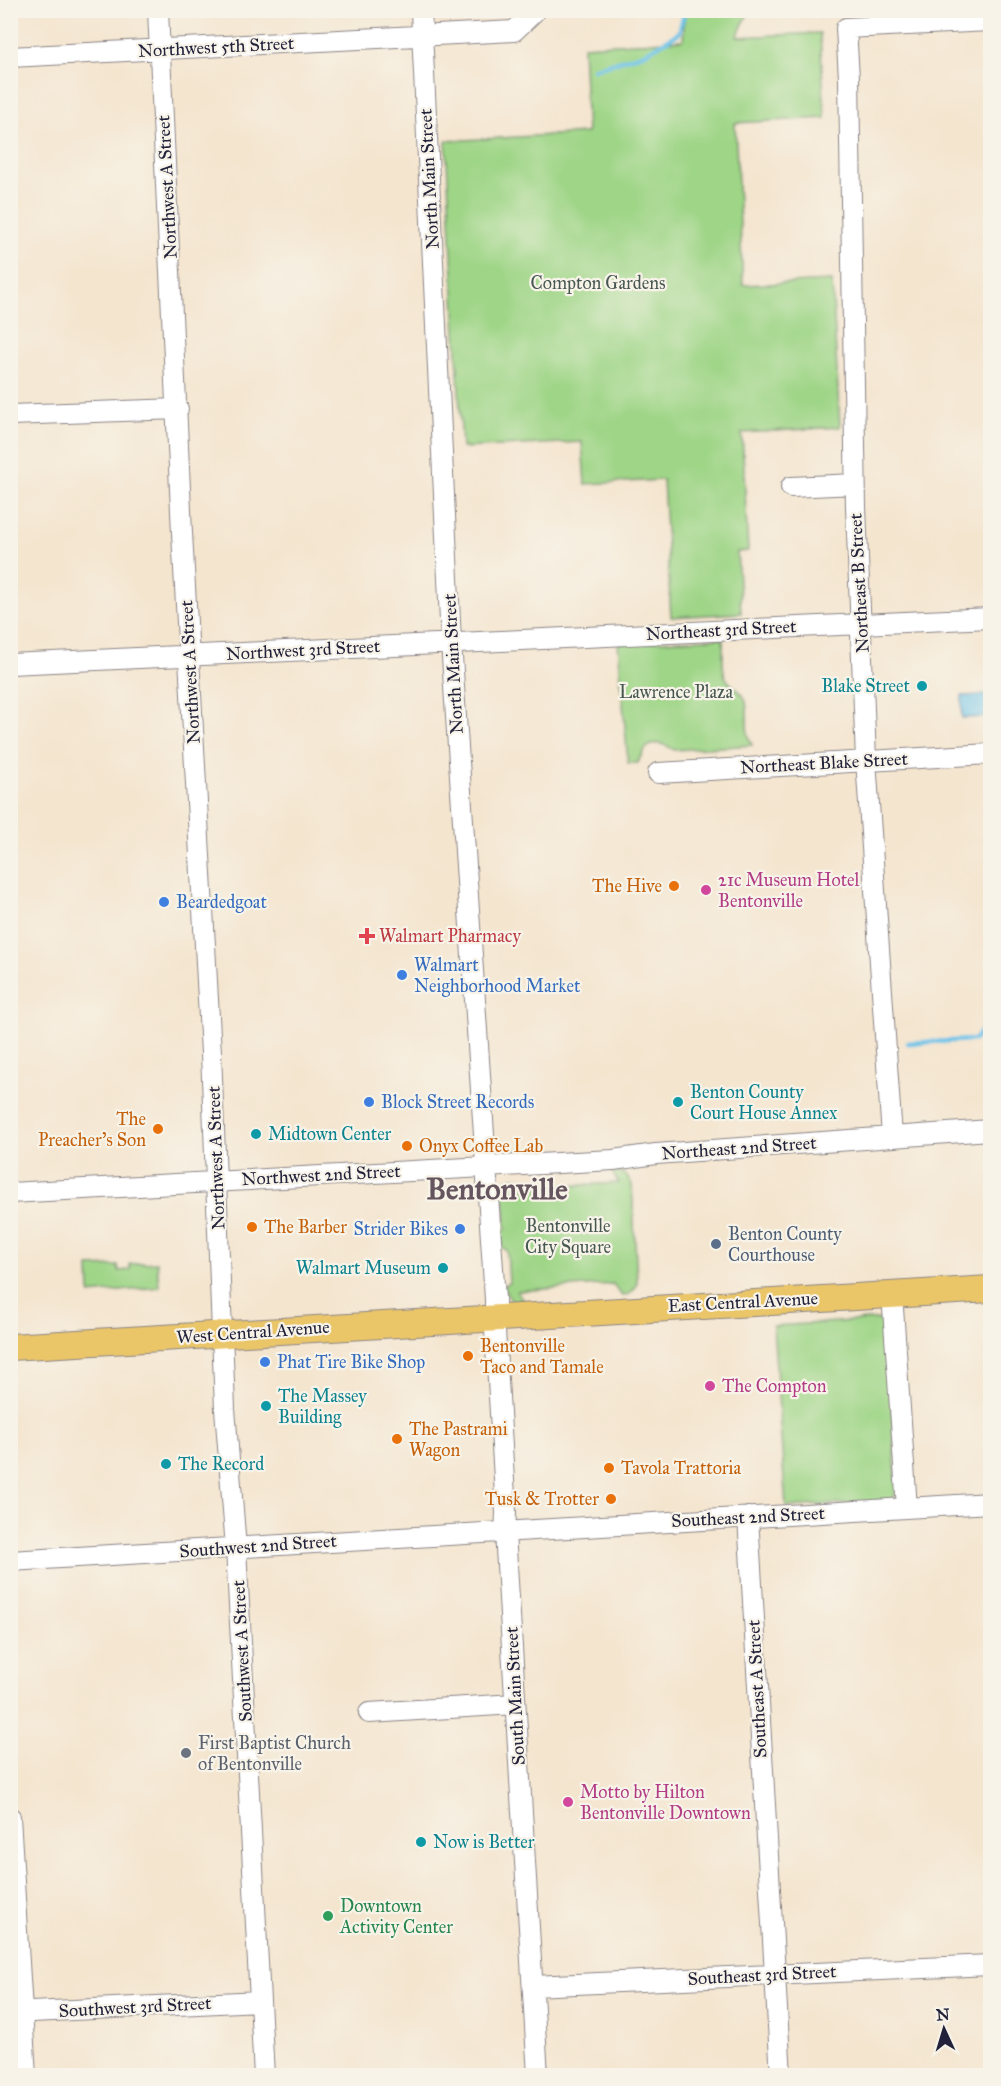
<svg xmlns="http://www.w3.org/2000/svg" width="1001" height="2086" font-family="'IM FELL Great Primer',serif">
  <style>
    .green { fill: #9ed586; stroke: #607c60; stroke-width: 1.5 }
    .water { fill: #6cc3e9; stroke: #477292; stroke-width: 1.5 }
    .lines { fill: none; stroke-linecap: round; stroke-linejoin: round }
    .stream { stroke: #6cc3e9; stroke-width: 4.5 }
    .minor-casing { stroke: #8b8485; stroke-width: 22 }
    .major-casing { stroke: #8b8485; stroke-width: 28 }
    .minor { stroke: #fff; stroke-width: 20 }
    .major { stroke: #ebc669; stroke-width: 26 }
    .culture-dot { fill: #0f9aa8; stroke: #f7f3e8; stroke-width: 2 }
    .food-dot { fill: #e8710a; stroke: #f7f3e8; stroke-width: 2 }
    .hotel-dot { fill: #d1479c; stroke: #f7f3e8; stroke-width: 2 }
    .shop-dot { fill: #3f7fe0; stroke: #f7f3e8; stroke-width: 2 }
    .health-dot { fill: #e0444e; stroke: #f7f3e8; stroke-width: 2 }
    .service-dot { fill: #5c6f8a; stroke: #f7f3e8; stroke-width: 2 }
    .worship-dot { fill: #6b7280; stroke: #f7f3e8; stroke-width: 2 }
    .leisure-dot { fill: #2e9e5b; stroke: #f7f3e8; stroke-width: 2 }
    .labels { text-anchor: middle; stroke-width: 4.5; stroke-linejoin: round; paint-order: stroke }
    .street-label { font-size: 18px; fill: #22223b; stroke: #f7f3e8 }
    .park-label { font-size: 18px; fill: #475852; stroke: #f7f3e8 }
    .culture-label { font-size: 18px; fill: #0d838f; stroke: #f7f3e8; text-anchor: start }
    .hotel-label { font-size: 18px; fill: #b23c85; stroke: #f7f3e8; text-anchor: start }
    .food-label { font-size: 18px; fill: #c56008; stroke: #f7f3e8; text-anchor: start }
    .shop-label { font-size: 18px; fill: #366cbe; stroke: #f7f3e8; text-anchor: start }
    .health-label { font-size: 18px; fill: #be3a42; stroke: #f7f3e8; text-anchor: start }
    .service-label { font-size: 18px; fill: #4e5e75; stroke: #f7f3e8; text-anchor: start }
    .worship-label { font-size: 18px; fill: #5b616d; stroke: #f7f3e8; text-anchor: start }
    .leisure-label { font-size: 18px; fill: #27864d; stroke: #f7f3e8; text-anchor: start }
    .town-label { font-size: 30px; font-weight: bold; fill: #65555e; stroke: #f7f3e8 }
  </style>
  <rect width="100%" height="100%" fill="#f7f3e8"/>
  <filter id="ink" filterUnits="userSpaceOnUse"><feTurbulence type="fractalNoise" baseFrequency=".0167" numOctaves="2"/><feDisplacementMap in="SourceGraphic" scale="12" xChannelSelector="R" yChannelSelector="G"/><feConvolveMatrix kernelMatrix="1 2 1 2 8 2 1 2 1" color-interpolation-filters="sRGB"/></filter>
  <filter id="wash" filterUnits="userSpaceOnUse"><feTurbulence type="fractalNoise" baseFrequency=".008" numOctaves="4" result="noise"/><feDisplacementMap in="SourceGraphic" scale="24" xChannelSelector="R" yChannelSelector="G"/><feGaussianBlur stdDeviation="1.35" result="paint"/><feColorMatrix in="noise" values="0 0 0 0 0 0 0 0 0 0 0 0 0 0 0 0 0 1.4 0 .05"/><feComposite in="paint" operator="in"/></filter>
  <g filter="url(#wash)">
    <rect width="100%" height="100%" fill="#f4e5cf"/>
    <path class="green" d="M685,11H749L737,37L820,33L825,118L735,123L743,285L832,281L840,427L742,433L748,551L737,552L741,613L671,617L663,480L585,484L582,442L462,448L446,141L587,133L583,46L683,40Z
      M723,638C724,650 720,671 728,681C735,690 743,690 746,702C749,717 744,731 752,745L674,750C656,738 645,743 638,763H628L618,643Z
      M611,1171C622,1171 628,1175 632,1185L637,1280C637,1289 631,1295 622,1296L613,1284L517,1291L524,1302L511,1300L506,1293L504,1285L509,1283L507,1250L502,1248L501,1231L506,1230L504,1196L499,1195C499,1184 506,1178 517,1178L525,1188L619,1183Z
      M157,1262L159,1287L90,1294L89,1267L118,1266L119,1271L130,1270V1264Z
      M886,1319L897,1490L891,1501L786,1507L773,1326Z"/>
    <path class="water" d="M990,695V717L962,718V696Z"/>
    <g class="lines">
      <path class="stream" d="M593,69L645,53L679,33L685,10
        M908,1043L974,1040L990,1019"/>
    </g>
  </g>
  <g filter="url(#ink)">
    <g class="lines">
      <g class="minor-casing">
        <path id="minor" d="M158,10L182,533L211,1053L225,1409L236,1548L264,2076
          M421,10L451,642L495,1299V1330L506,1513L505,1532L538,2076
          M10,57L514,31L536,10
          M10,415L178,409
          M791,487L855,484
          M10,664L990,618
          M658,773L990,754
          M892,1137L866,760L856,507L849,78L846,28L990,21
          M10,1193L613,1160L656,1154L990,1130
          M892,1294L907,1508
          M748,1517L781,2076
          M10,1561L990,1503
          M369,1713L515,1704
          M10,1817L26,2076
          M533,1986L990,1965
          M11,2013L260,2001"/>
      </g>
      <g class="major-casing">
        <path id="major" d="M10,1347L990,1289"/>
      </g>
      <use href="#minor" class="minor"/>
      <use href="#major" class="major"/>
    </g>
  </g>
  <g class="culture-dot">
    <circle cx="922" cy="686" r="6"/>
    <circle cx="678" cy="1102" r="6"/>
    <circle cx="256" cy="1134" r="6"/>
    <circle cx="443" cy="1268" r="6"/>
    <circle cx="266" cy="1406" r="6"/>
    <circle cx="166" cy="1464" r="6"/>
    <circle cx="421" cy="1842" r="6"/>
  </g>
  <g class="food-dot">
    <circle cx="674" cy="886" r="6"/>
    <circle cx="158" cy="1129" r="6"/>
    <circle cx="407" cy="1146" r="6"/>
    <circle cx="252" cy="1227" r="6"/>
    <circle cx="468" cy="1356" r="6"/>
    <circle cx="397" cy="1439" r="6"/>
    <circle cx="609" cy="1468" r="6"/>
    <circle cx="611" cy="1499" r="6"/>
  </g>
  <g class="hotel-dot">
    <circle cx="706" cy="890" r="6"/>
    <circle cx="710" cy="1386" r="6"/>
    <circle cx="568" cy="1802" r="6"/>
  </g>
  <g class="shop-dot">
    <circle cx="164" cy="902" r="6"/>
    <circle cx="402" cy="975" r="6"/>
    <circle cx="369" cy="1102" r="6"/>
    <circle cx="460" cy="1229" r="6"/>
    <circle cx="265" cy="1362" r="6"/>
  </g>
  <path class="health-dot" d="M364 927h6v6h6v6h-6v6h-6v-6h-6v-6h6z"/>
  <circle class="service-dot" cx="716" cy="1244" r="6"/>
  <circle class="worship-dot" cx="186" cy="1753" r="6"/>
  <circle class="leisure-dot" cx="328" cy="1916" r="6"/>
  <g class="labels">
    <g class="street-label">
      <text transform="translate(216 47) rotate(-3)" y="6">Northwest 5th Street</text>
      <text transform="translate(429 179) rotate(-93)" y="6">North Main Street</text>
      <text transform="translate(167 187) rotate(-93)" y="6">Northwest A Street</text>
      <text transform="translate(859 583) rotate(-93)" y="6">Northeast B Street</text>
      <text transform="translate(721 630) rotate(-3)" y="6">Northeast 3rd Street</text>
      <text transform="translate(303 650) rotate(-3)" y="6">Northwest 3rd Street</text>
      <text transform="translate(453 664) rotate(-93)" y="6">North Main Street</text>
      <text transform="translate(190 672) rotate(-93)" y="6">Northwest A Street</text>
      <text transform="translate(824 763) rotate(-3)" y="6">Northeast Blake Street</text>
      <text transform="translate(739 1148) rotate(-4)" y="6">Northeast 2nd Street</text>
      <text transform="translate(216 1158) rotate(-92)" y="6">Northwest A Street</text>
      <text transform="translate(321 1175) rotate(-3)" y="6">Northwest 2nd Street</text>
      <text transform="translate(743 1302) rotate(-3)" y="6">East Central Avenue</text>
      <text transform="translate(253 1332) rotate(-4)" y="6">West Central Avenue</text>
      <text transform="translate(748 1517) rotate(-3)" y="6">Southeast 2nd Street</text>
      <text transform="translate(258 1546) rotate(-4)" y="6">Southwest 2nd Street</text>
      <text transform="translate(242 1651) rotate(-93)" y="6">Southwest A Street</text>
      <text transform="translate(757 1689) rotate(-93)" y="6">Southeast A Street</text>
      <text transform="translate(515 1696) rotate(-93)" y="6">South Main Street</text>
      <text transform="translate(762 1975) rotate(-3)" y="6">Southeast 3rd Street</text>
      <text transform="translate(135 2007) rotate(-3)" y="6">Southwest 3rd Street</text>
    </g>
    <g class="park-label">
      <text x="598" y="289">Compton Gardens</text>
      <text x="676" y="698">Lawrence Plaza</text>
      <text x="568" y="1232">Bentonville<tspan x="568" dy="21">City Square</tspan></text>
    </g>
    <g class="culture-label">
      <text x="910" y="692" text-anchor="end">Blake Street</text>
      <text x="690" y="1098">Benton County<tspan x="690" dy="21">Court House Annex</tspan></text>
      <text x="268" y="1140">Midtown Center</text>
      <text x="431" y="1274" text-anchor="end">Walmart Museum</text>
      <text x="278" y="1402">The Massey<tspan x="278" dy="21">Building</tspan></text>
      <text x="178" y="1470">The Record</text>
      <text x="433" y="1848">Now is Better</text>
    </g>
    <g class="hotel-label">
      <text x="718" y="886">21c Museum Hotel<tspan x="718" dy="21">Bentonville</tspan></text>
      <text x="722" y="1392">The Compton</text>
      <text x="580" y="1798">Motto by Hilton<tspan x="580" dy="21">Bentonville Downtown</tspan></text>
    </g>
    <g class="food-label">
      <text x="662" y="892" text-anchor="end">The Hive</text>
      <text x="146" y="1125" text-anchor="end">The<tspan x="146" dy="21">Preacher's Son</tspan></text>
      <text x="419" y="1152">Onyx Coffee Lab</text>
      <text x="264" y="1233">The Barber</text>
      <text x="480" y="1352">Bentonville<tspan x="480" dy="21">Taco and Tamale</tspan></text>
      <text x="409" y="1435">The Pastrami<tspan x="409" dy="21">Wagon</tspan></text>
      <text x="621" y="1474">Tavola Trattoria</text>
      <text x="599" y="1505" text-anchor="end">Tusk &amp; Trotter</text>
    </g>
    <g class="shop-label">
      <text x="176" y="908">Beardedgoat</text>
      <text x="414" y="971">Walmart<tspan x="414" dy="21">Neighborhood Market</tspan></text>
      <text x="381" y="1108">Block Street Records</text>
      <text x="448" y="1235" text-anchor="end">Strider Bikes</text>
      <text x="277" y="1368">Phat Tire Bike Shop</text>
    </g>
    <g class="health-label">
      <text x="379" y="942">Walmart Pharmacy</text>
    </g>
    <g class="service-label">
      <text x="728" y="1240">Benton County<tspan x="728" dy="21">Courthouse</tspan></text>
    </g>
    <g class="worship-label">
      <text x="198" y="1749">First Baptist Church<tspan x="198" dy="21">of Bentonville</tspan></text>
    </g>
    <g class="leisure-label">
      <text x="340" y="1912">Downtown<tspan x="340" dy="21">Activity Center</tspan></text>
    </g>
    <g class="town-label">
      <text x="497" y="1199">Bentonville</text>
    </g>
  </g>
  <rect width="1001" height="2086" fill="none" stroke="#f7f3e8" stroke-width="36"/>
  <g transform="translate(944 2029) rotate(356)" stroke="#f7f3e8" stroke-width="4.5" paint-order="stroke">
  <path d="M0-4.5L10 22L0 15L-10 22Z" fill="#22223b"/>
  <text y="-9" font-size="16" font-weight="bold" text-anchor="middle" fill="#22223b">N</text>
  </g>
</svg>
